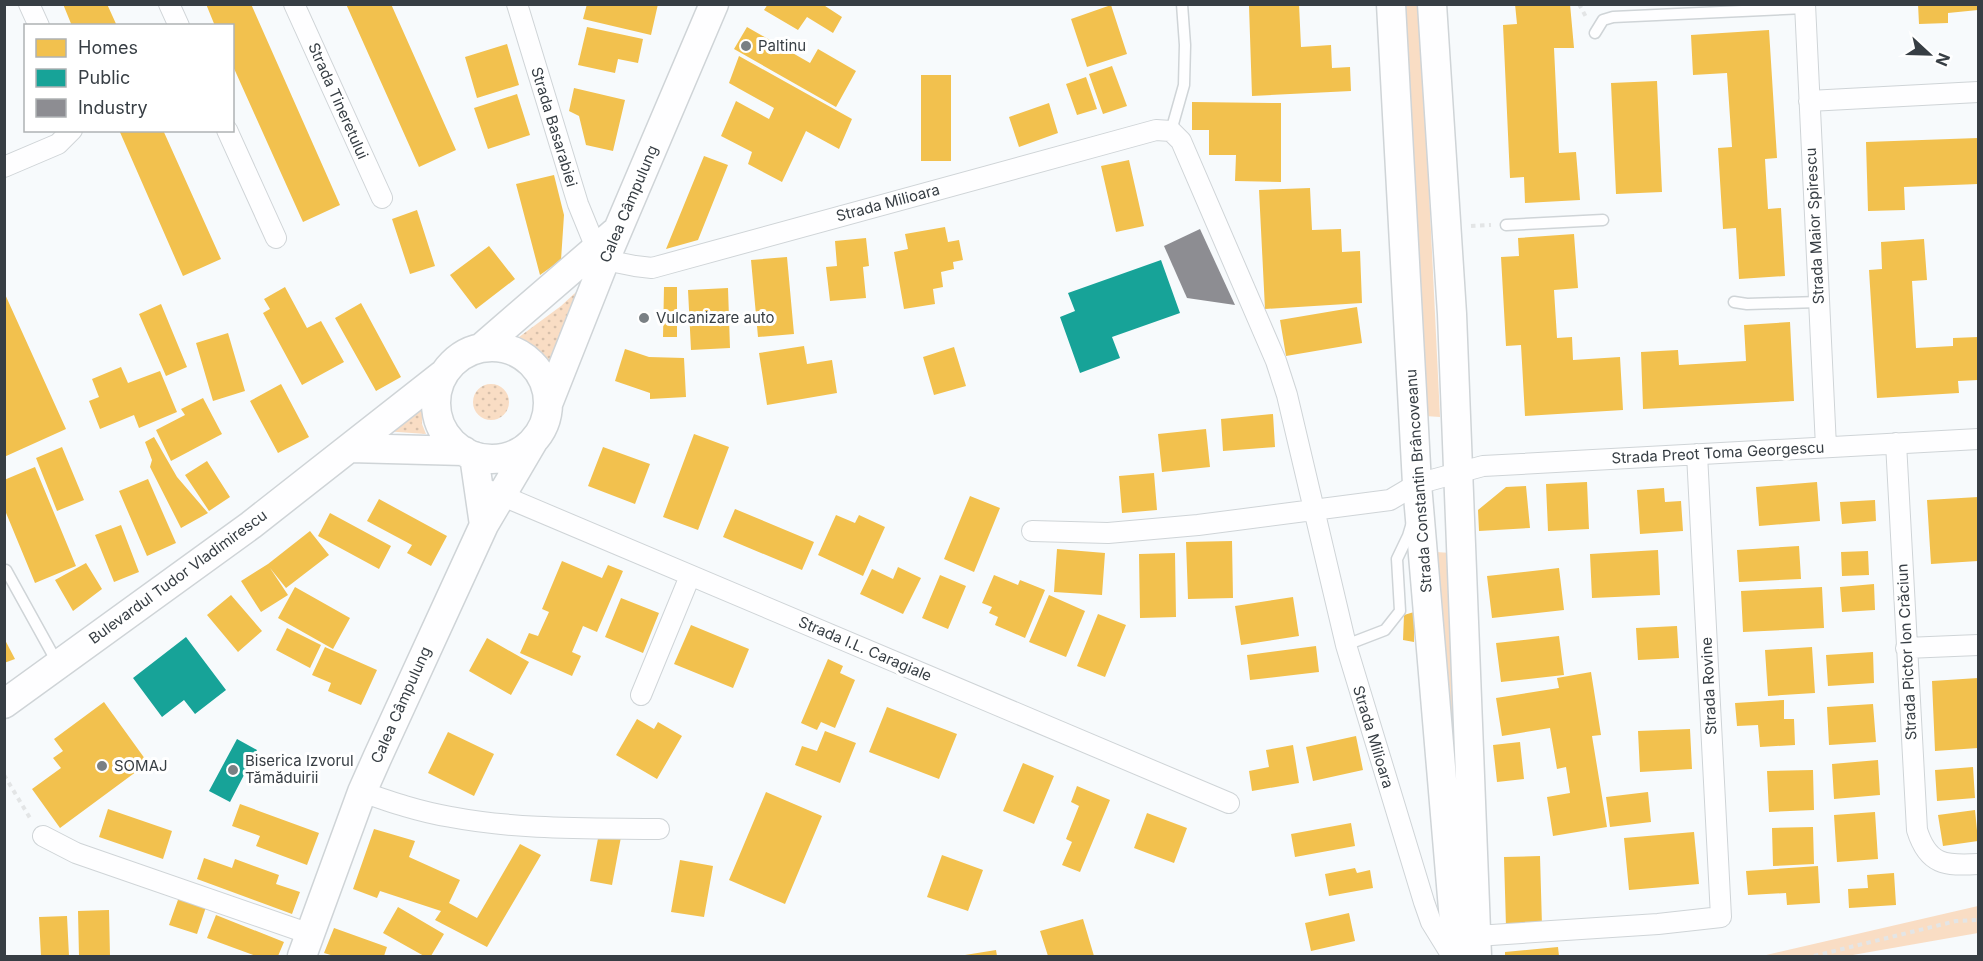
<svg xmlns="http://www.w3.org/2000/svg" width="1983" height="961" font-family="Inter,sans-serif">
  <style>
    .grass { fill: #f9ddc4 }
    .garden { fill: url(#garden-dots) }
    .homes { fill: #f2c14e }
    .public { fill: #17a398 }
    .industry { fill: #8d8d92 }
    .lines { fill: none; stroke-linecap: round; stroke-linejoin: round }
    .lane-casing { stroke: #cfd4d7; stroke-width: 13 }
    .street-casing { stroke: #cfd4d7; stroke-width: 22 }
    .secondary-casing { stroke: #cfd4d7; stroke-width: 31 }
    .path { stroke: #e3e5e6; stroke-width: 4; stroke-dasharray: 4.5 4.5; stroke-linecap: butt }
    .lane { stroke: #fefeff; stroke-width: 10 }
    .street { stroke: #fefeff; stroke-width: 20 }
    .secondary { stroke: #fefeff; stroke-width: 28 }
    .poi-dot { fill: #7a8084; stroke: #fff; stroke-width: 2 }
    .labels { text-anchor: middle; stroke-width: 6; stroke-linejoin: round; paint-order: stroke }
    .poi-label { font-size: 15px; fill: #373e44; stroke: #fff; text-anchor: start }
    .street-label { font-size: 15px; fill: #373e44; stroke: #fff }
  </style>
  <defs>
    <pattern id="garden-dots" width="8" height="8" patternUnits="userSpaceOnUse" patternTransform="scale(1.5)"><rect width="8" height="8" fill="#f9ddc4"/><path d="M2 2h.1M6 6h.1" fill="none" stroke="#d6bfaa" stroke-width="1.8" stroke-linecap="round"/></pattern>
  </defs>
  <rect width="100%" height="100%" fill="#f7fafc"/>
  <path class="grass" d="M1405,5H1420L1440,417L1425,416Z
    M1436,552L1451,553L1468,956Z
    M1978,906V933L1847,956H1762Z"/>
  <path class="garden" d="M588,281L549,369C538,351 534,347 515,340L561,306Z
    M473 402a18 18 0 1 1 36 0a18 18 0 1 1-36 0Z
    M423,406L422,424L426,434L384,431Z"/>
  <path class="homes" d="M63,4H107L117,26H72Z
    M206,4H251L340,205L303,222L232,64V26H215Z
    M346,4H391L456,150L419,167Z
    M587,4H658L651,35L583,19Z
    M768,4H822L842,17L833,33L807,17L798,30L764,10Z
    M1299,4L1301,47L1331,45L1332,68L1350,67L1351,91L1252,96L1249,6Z
    M1515,4H1570L1574,48H1554L1559,153L1576,152L1580,200L1525,203L1524,177L1510,178L1503,25L1517,24Z
    M1918,4H1978V10L1948,13V23L1919,24Z
    M1111,5L1127,54L1087,67L1071,19Z
    M587,27L643,39L638,63L618,59L615,73L578,65Z
    M747,27L810,63L818,49L856,71L836,107L734,49Z
    M1769,30L1777,158L1765,159L1768,209L1781,208L1785,276L1739,279L1736,228L1723,229L1718,148L1732,147L1727,73L1693,75L1691,35Z
    M507,44L519,85L477,98L465,57Z
    M739,56L852,119L839,149L806,131L782,182L748,164L752,152L721,136L736,101L769,119L774,108L729,83Z
    M1112,66L1127,106L1103,114L1089,74Z
    M921,75H951V161H921Z
    M1086,77L1097,109L1077,115L1066,84Z
    M1657,81L1662,192L1616,194L1611,83Z
    M574,88L625,100L613,151L586,145L579,116L569,111Z
    M517,94L530,135L488,149L474,108Z
    M1192,102L1281,103V182L1235,181L1236,155H1209V130H1192Z
    M1049,103L1058,133L1019,147L1009,117Z
    M119,130H163L221,259L183,276Z
    M1978,138V184L1904,187L1905,210L1868,211L1866,142Z
    M704,156L728,165L698,240L666,249Z
    M1129,160L1144,226L1116,232L1101,166Z
    M554,175L564,215L561,260L540,275L516,184Z
    M1310,188L1312,230L1341,229L1342,252L1360,251L1362,303L1265,309L1259,190Z
    M417,210L435,266L410,274L392,219Z
    M945,227L948,242L959,240L963,260L953,262L954,269L941,272L943,287L933,289L935,304L904,309L894,252L908,249L905,234Z
    M1574,234L1578,288L1554,290L1557,338L1572,337L1573,360L1620,357L1623,410L1525,416L1521,345L1506,346L1501,257L1519,256L1518,238Z
    M866,238L869,266L863,267L866,298L830,301L826,267L837,266L835,241Z
    M1924,239L1927,280L1912,281L1916,348L1953,346V338L1978,337V380L1958,381L1959,393L1877,398L1869,270L1882,269L1881,242Z
    M489,246L515,279L476,309L450,275Z
    M787,257L794,334L758,337L751,260Z
    M285,287L307,328L321,321L344,362L302,385L263,313L270,309L264,299Z
    M664,287H677V337H663Z
    M728,288L730,348L691,350L688,290Z
    M4,292L66,429L4,457Z
    M361,303L401,377L376,391L335,318Z
    M161,304L187,367L166,376L139,314Z
    M1357,307L1362,343L1286,356L1280,320Z
    M1790,322L1794,401L1643,409L1641,352L1678,350L1679,365L1746,361L1744,325Z
    M228,333L245,391L213,401L196,343Z
    M804,346L807,364L832,360L837,393L767,405L759,353Z
    M954,347L966,386L934,395L923,357Z
    M625,349L649,357L684,358L686,397L650,399V393L615,381Z
    M121,367L128,383L160,371L177,412L139,428L134,415L100,429L89,401L99,397L92,379Z
    M281,384L309,437L278,453L250,401Z
    M203,398L222,434L171,461L156,430L185,415L181,409Z
    M1273,414L1275,447L1223,451L1221,419Z
    M1206,429L1210,467L1162,472L1158,434Z
    M694,434L729,447L698,530L663,517Z
    M154,437L177,477L208,513L181,528L150,467L152,460L145,442Z
    M62,447L84,500L57,511L36,458Z
    M603,447L650,464L635,504L588,486Z
    M207,461L230,497L209,511L185,475Z
    M35,467L76,566L35,583L4,508V480Z
    M1154,473L1157,510L1122,513L1119,476Z
    M148,479L176,543L147,556L119,491Z
    M1587,482L1589,529L1548,531L1546,484Z
    M1817,482L1820,521L1759,526L1756,487Z
    M1526,486L1530,528L1479,531L1478,510L1506,487Z
    M1664,488L1665,502L1681,501L1683,531L1640,534L1637,490Z
    M970,496L1000,508L974,572L944,559Z
    M1978,497V561L1931,564L1927,500Z
    M379,499L447,536L431,566L407,553L412,545L367,521Z
    M1875,500L1876,521L1842,524L1840,502Z
    M735,509L814,542L802,570L723,537Z
    M330,513L391,546L379,569L318,536Z
    M836,515L855,523L859,515L885,527L863,576L818,555Z
    M121,525L139,572L114,582L95,535Z
    M310,531L329,555L286,588L270,568L288,595L261,612L241,581L268,564Z
    M1232,541L1233,598L1188,599L1186,542Z
    M1799,546L1801,579L1739,582L1737,550Z
    M1057,549L1105,553L1102,595L1054,592Z
    M1658,550L1660,595L1592,598L1590,554Z
    M1868,551L1869,575L1842,576L1841,552Z
    M1175,553L1176,617L1140,618L1139,554Z
    M562,561L602,578L608,565L623,571L597,632L583,626L572,652L581,656L572,676L520,653L529,633L538,636L549,612L542,609Z
    M86,563L102,589L73,611L55,580Z
    M898,567L921,578L903,614L860,594L872,569L893,579Z
    M1559,568L1564,610L1492,618L1487,576Z
    M940,575L966,586L948,629L922,618Z
    M994,575L1018,585L1020,580L1045,590L1025,638L995,625L998,617L989,613L992,607L982,603Z
    M1874,584L1875,610L1842,612L1840,587Z
    M295,587L350,618L333,649L278,618Z
    M1822,587L1824,628L1743,632L1741,591Z
    M231,595L262,631L238,652L207,615Z
    M1049,595L1085,611L1066,657L1029,642Z
    M1293,597L1299,636L1241,645L1235,606Z
    M621,598L659,613L643,653L605,637Z
    M1414,612V642L1403,640L1404,615Z
    M1098,614L1126,625L1105,677L1077,666Z
    M691,625L749,649L733,688L674,664Z
    M1677,626L1679,658L1638,660L1636,628Z
    M287,628L321,645L310,668L276,650Z
    M1559,636L1564,675L1501,682L1496,643Z
    M4,638L15,659L4,663Z
    M487,638L529,662L511,695L469,671Z
    M1316,646L1319,672L1250,680L1247,655Z
    M325,647L377,670L361,705L328,691L331,683L312,675Z
    M1812,647L1815,693L1768,696L1765,650Z
    M1873,652L1874,683L1828,686L1826,655Z
    M828,659L843,666L840,673L855,680L835,728L821,722L817,730L801,723Z
    M1591,672L1601,735L1592,736L1607,827L1553,836L1547,797L1570,793L1566,767L1557,769L1550,728L1502,736L1496,698L1559,688L1557,678Z
    M1978,678V748L1935,751L1932,681Z
    M1784,700V719H1794L1795,745L1760,747L1758,725L1737,726L1735,703Z
    M104,702L148,763L60,828L32,789L61,768L53,758L63,751L54,739Z
    M1873,704L1876,742L1829,745L1827,707Z
    M887,707L957,734L939,779L869,752Z
    M637,719L654,729L658,722L682,736L657,779L616,755Z
    M1690,729L1692,769L1640,772L1638,731Z
    M825,731L856,743L840,783L795,765L802,746L817,751Z
    M448,732L494,754L474,796L428,773Z
    M1356,736L1363,770L1313,781L1306,747Z
    M1520,742L1524,779L1497,782L1493,745Z
    M1293,745L1299,783L1252,791L1249,771L1269,767L1266,750Z
    M1878,760L1880,795L1834,799L1832,764Z
    M1023,763L1054,776L1034,824L1003,811Z
    M1973,767L1975,798L1937,801L1935,770Z
    M1813,770L1814,810L1769,812L1767,771Z
    M1077,786L1110,800L1080,872L1062,865L1072,842L1066,839L1079,806L1071,802Z
    M766,792L822,816L785,904L729,880Z
    M1648,792L1651,822L1610,827L1606,797Z
    M240,804L319,833L307,865L256,846L260,836L232,826Z
    M108,809L172,831L163,859L99,837Z
    M1975,810L1978,841L1943,846L1938,815Z
    M1875,812L1878,859L1837,862L1834,815Z
    M1147,813L1187,828L1174,863L1134,848Z
    M1351,823L1355,846L1295,857L1291,834Z
    M1813,827L1814,864L1773,866L1772,828Z
    M374,829L415,841L409,857L460,880L449,903L477,918L520,844L541,855L487,947L435,920L441,911L380,891L377,898L353,889Z
    M1694,832L1699,884L1629,890L1624,838Z
    M599,833L621,837L612,885L590,881Z
    M942,855L983,870L968,911L927,897Z
    M1540,856L1542,926L1506,927L1504,857Z
    M204,858L232,868L235,859L279,875L276,884L300,892L292,914L197,879Z
    M680,860L713,866L704,917L671,912Z
    M1818,866L1820,903L1787,905L1786,893L1748,895L1746,871Z
    M1355,868L1357,873L1370,870L1373,888L1329,896L1325,874Z
    M1894,873L1896,905L1849,908L1848,889L1868,888L1867,875Z
    M179,897L206,907L197,934L169,925Z
    M398,907L444,934L431,956H424L383,933Z
    M109,910L110,956H79L78,911Z
    M1349,913L1355,941L1311,951L1305,923Z
    M216,915L284,942L278,956H256L207,938Z
    M67,916L69,956H41L39,917Z
    M1083,919L1094,956H1048L1040,931Z
    M334,928L387,947L384,956H334L324,953Z
    M1558,947L1559,956H1505V952Z
    M996,950L997,956H965V955Z"/>
  <path class="public" d="M1161,260L1180,313L1112,337L1120,358L1080,373L1060,317L1075,311L1068,293Z
    M186,637L226,690L195,714L184,700L162,717L133,678Z
    M237,739L257,750L230,802L209,791Z"/>
  <path class="industry" d="M1200,229L1235,305L1187,298L1164,246Z"/>
  <g class="lines">
    <g class="lane-casing">
      <path id="lane" d="M1595,33L1603,20L1613,17L1805,8
        M1171,131L1184,85L1185,45L1182,4
        M1506,225L1603,220
        M1734,302L1747,304L1819,302
        M6,570L58,664
        M1346,645L1385,630L1400,611L1397,559L1408,536L1411,526"/>
    </g>
    <g class="street-casing">
      <path id="street" d="M29,4L39,26
        M169,4L179,26
        M294,4L382,198
        M517,4L578,204L596,248
        M1805,4L1826,447
        M1809,101L1978,92
        M227,130L276,238
        M4,167L58,144L72,130
        M605,260L635,266L652,268L1156,130L1171,131L1181,141L1276,361L1287,395L1346,645L1424,902L1431,922L1452,956
        M1896,443L1917,830C1928,865 1945,866 1978,864
        M491,491L1229,803
        M1032,531L1108,533L1198,525L1390,500L1417,484L1483,466L1978,439
        M1906,648L1978,645
        M641,695L690,576
        M362,792C391,802 420,812 451,817C519,830 590,828 659,829
        M43,836L76,853L310,934
        M1476,936L1658,924L1721,917L1697,454"/>
    </g>
    <g class="secondary-casing">
      <path id="secondary" d="M1391,4L1417,484L1457,956
        M1432,4L1452,314L1477,956
        M436 403a56 56 0 1 1 112 0a56 56 0 1 1-112 0Z
        M482,347L614,233
        M548,404L605,260L714,4
        M350,448L464,451
        M474,456L484,525
        M4,704L251,525L442,375
        M302,956L362,792L378,756L484,525L534,440"/>
    </g>
    <path class="path" d="M1579,4L1586,17
      M1471,226L1491,225
      M4,775L30,818
      M1814,956L1956,921L1978,920"/>
    <use href="#lane" class="lane"/>
    <use href="#street" class="street"/>
    <use href="#secondary" class="secondary"/>
  </g>
  <g class="poi-dot">
    <circle cx="746" cy="46" r="6"/>
    <circle cx="644" cy="318" r="6"/>
    <circle cx="102" cy="766" r="6"/>
    <circle cx="233" cy="770" r="6"/>
  </g>
  <g class="labels">
    <g class="poi-label">
      <text x="758" y="51">Paltinu</text>
      <text x="656" y="323">Vulcanizare auto</text>
      <text x="245" y="766">Biserica Izvorul<tspan x="245" dy="17">Tămăduirii</tspan></text>
      <text x="114" y="771">SOMAJ</text>
    </g>
    <g class="street-label">
      <text transform="translate(338 101) rotate(66)" y="5">Strada Tineretului</text>
      <text transform="translate(554 127) rotate(73)" y="5">Strada Basarabiei</text>
      <text transform="translate(888 203) rotate(-15)" y="5">Strada Milioara</text>
      <text transform="translate(629 204) rotate(-67)" y="5">Calea Câmpulung</text>
      <text transform="translate(1815 226) rotate(-93)" y="5">Strada Maior Spirescu</text>
      <text transform="translate(1718 453) rotate(-3)" y="5">Strada Preot Toma Georgescu</text>
      <text transform="translate(1419 481) rotate(-94)" y="5">Strada Constantin Brâncoveanu</text>
      <text transform="translate(178 577) rotate(-36)" y="5">Bulevardul Tudor Vladimirescu</text>
      <text transform="translate(865 649) rotate(23)" y="5">Strada I.L. Caragiale</text>
      <text transform="translate(1907 652) rotate(-93)" y="5">Strada Pictor Ion Crăciun</text>
      <text transform="translate(1709 686) rotate(-93)" y="5">Strada Rovine</text>
      <text transform="translate(401 705) rotate(-66)" y="5">Calea Câmpulung</text>
      <text transform="translate(1373 737) rotate(73)" y="5">Strada Milioara</text>
    </g>
  </g>
  <rect width="1983" height="961" fill="none" stroke="#373e44" stroke-width="12"/>
  <rect x="24" y="24" width="210" height="108" fill="#ffffff" stroke="#afb2b4" stroke-width="1.5"/>
  <rect x="36" y="39" width="30" height="18" fill="#f2c14e" stroke="#afb2b4" stroke-width="1.5"/>
  <text x="78" y="54" font-size="18" fill="#373e44">Homes</text>
  <rect x="36" y="69" width="30" height="18" fill="#17a398" stroke="#afb2b4" stroke-width="1.5"/>
  <text x="78" y="84" font-size="18" fill="#373e44">Public</text>
  <rect x="36" y="99" width="30" height="18" fill="#8d8d92" stroke="#afb2b4" stroke-width="1.5"/>
  <text x="78" y="114" font-size="18" fill="#373e44">Industry</text>
  <g transform="translate(1929 54) rotate(112)" stroke="#ffffff" stroke-width="4.5" paint-order="stroke">
  <path d="M0-4.5L10 22L0 15L-10 22Z" fill="#373e44"/>
  <text y="-9" font-size="16" font-weight="bold" text-anchor="middle" fill="#373e44">N</text>
  </g>
</svg>
